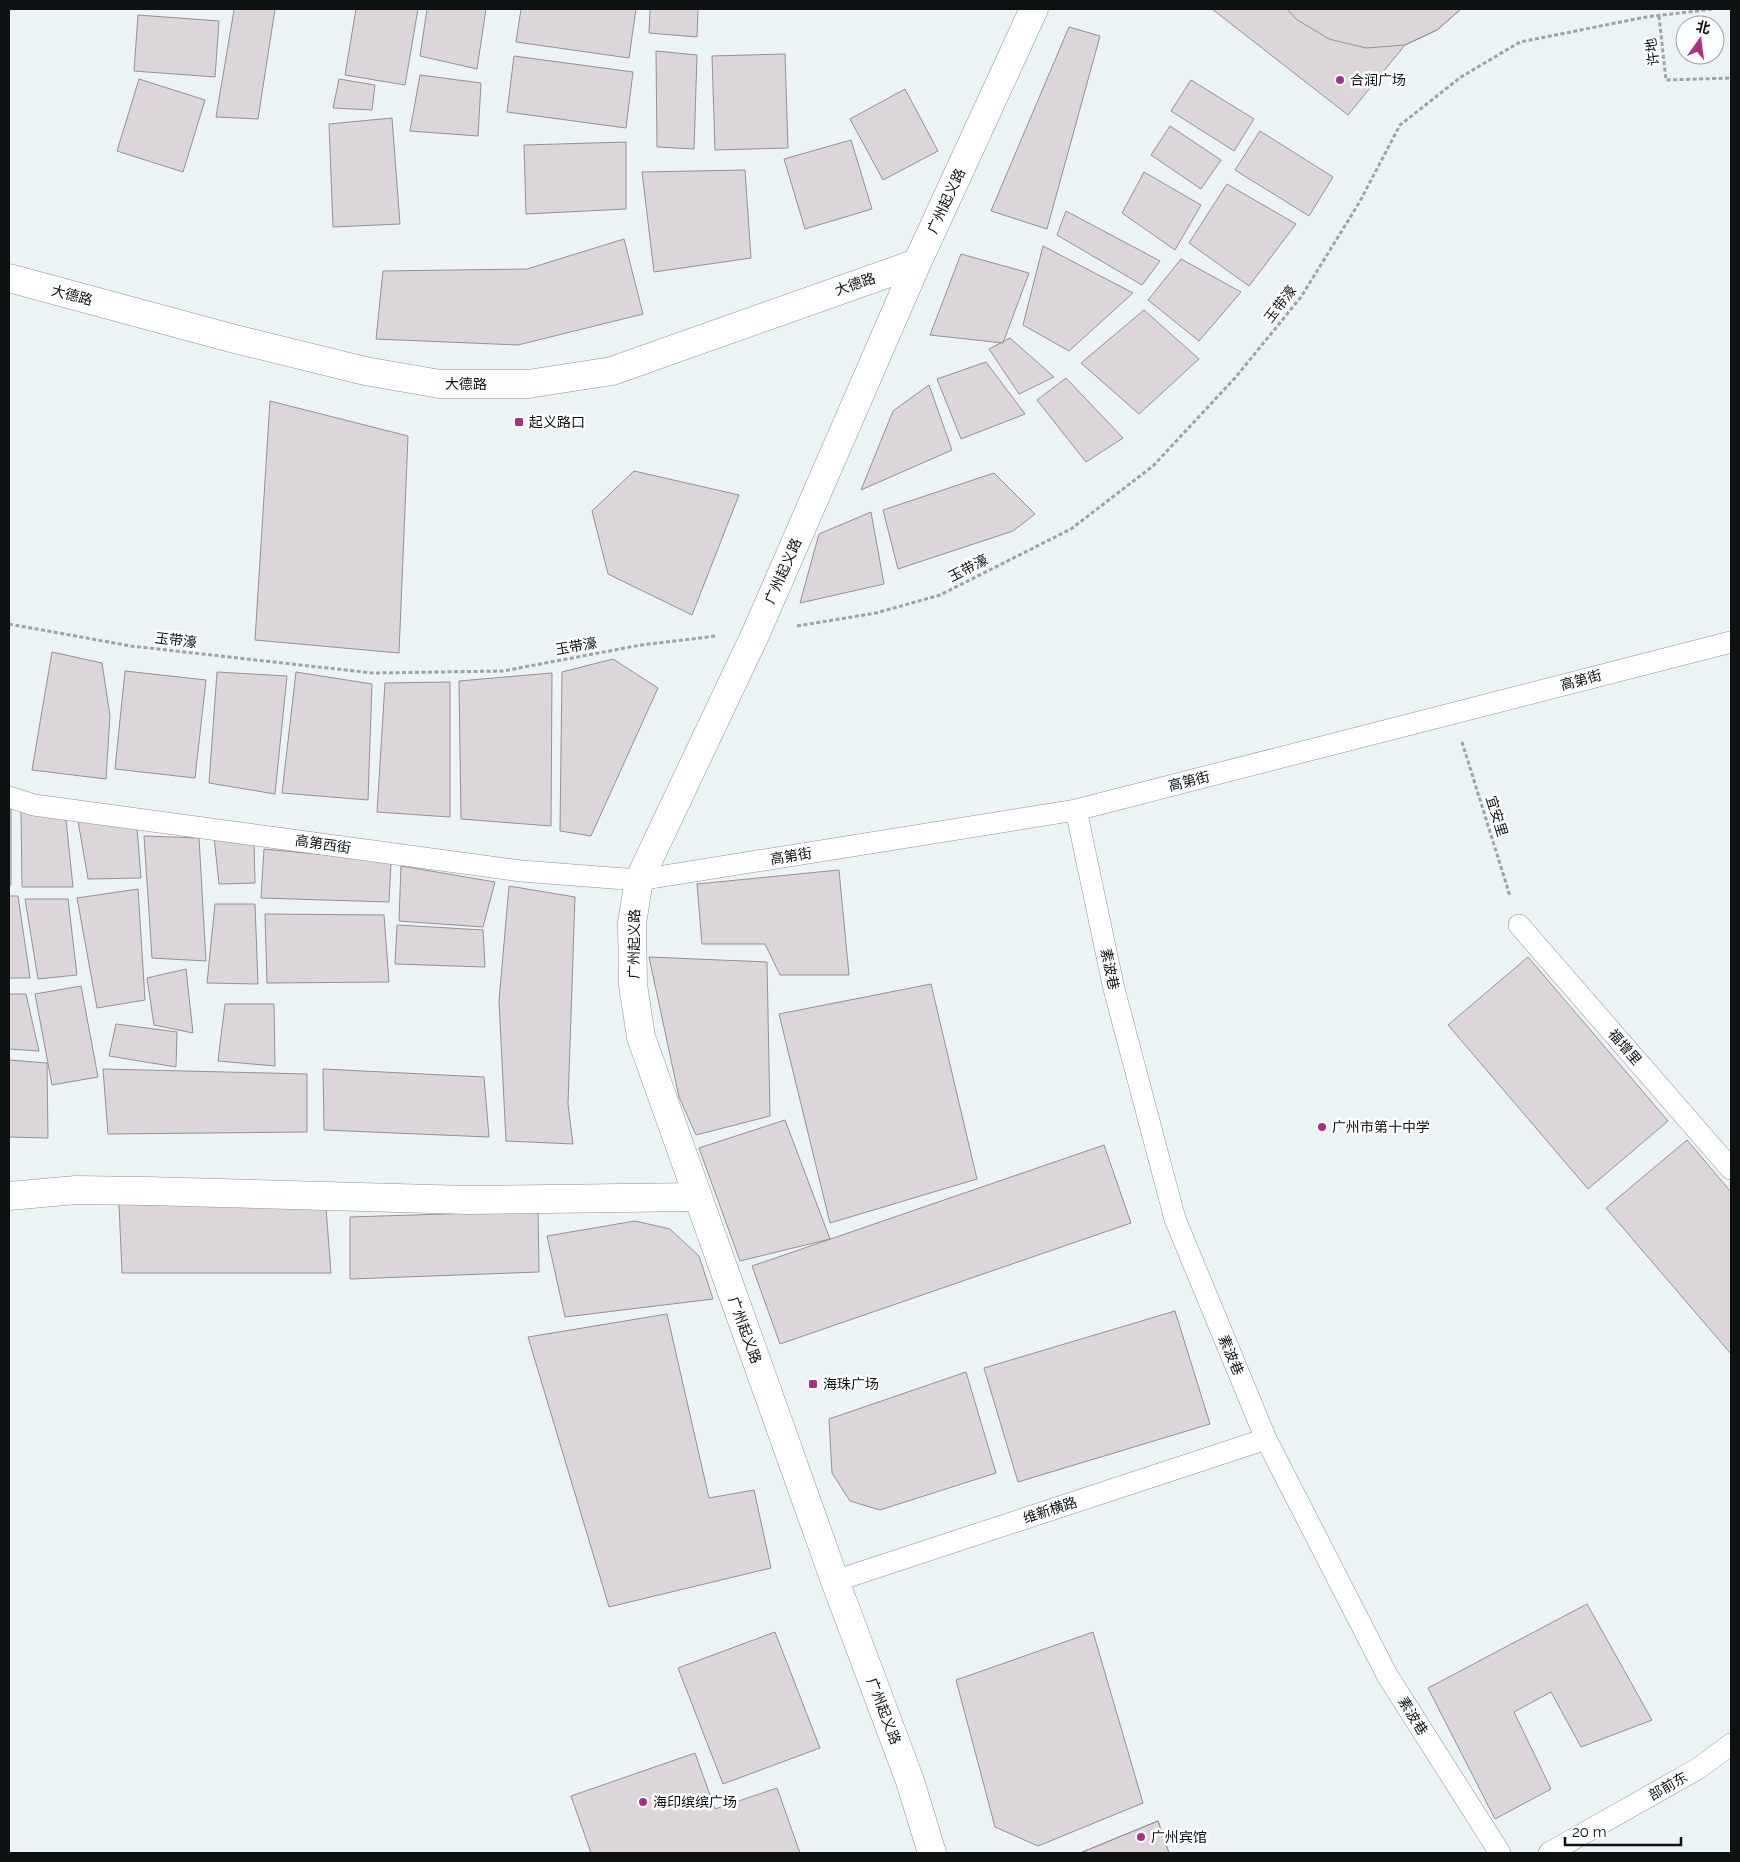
<svg xmlns="http://www.w3.org/2000/svg" width="1740" height="1862" font-family="Raleway,'Noto Sans SC',sans-serif">
  <style>
    .building { fill: #dcd6da; stroke: #959093 }
    .lines { fill: none; stroke-linecap: round; stroke-linejoin: round }
    .service-casing { stroke: #8b9293; stroke-width: 22 }
    .tertiary-casing { stroke: #8b9293; stroke-width: 29 }
    .secondary-casing { stroke: #8b9293; stroke-width: 29 }
    .path { stroke: #9ea4a5; stroke-width: 3; stroke-dasharray: 4 2.5; stroke-linecap: butt }
    .service { stroke: #fff; stroke-width: 21 }
    .tertiary { stroke: #fff; stroke-width: 28 }
    .secondary { stroke: #fff; stroke-width: 28 }
    .poi-dot { fill: #a73189; stroke: #fdfeff; stroke-width: 2 }
    .labels { text-anchor: middle; stroke-width: 5; stroke-linejoin: round; paint-order: stroke }
    .street-label { font-size: 14px; fill: #0e1111; stroke: #fdfeff }
    .poi-label { font-size: 14px; fill: #0e1111; stroke: #fdfeff; text-anchor: start }
  </style>
  <rect width="100%" height="100%" fill="#ebf3f4"/>
  <path class="building" d="M230,9H275L258,119L216,117L234,10Z
    M356,9H418L405,85L345,75Z
    M427,9H486L477,69L420,56Z
    M521,9H636L629,58L516,42Z
    M650,9H698L697,37L649,33Z
    M1212,9H1461L1437,30L1405,45L1348,115Z
    M1287,9H1461L1437,30L1405,45L1366,48L1329,39L1296,19Z
    M138,15L219,21L215,77L134,71Z
    M1069,27L1100,36L1047,229L991,211Z
    M656,51L697,55L694,149L657,147Z
    M785,54L788,148L715,150L712,56Z
    M514,56L633,72L626,128L507,112Z
    M420,75L481,83L478,136L410,131Z
    M139,79L205,100L183,172L117,151Z
    M339,79L375,85L372,110L333,108Z
    M1191,80L1254,119L1234,151L1171,111Z
    M905,89L938,151L883,180L850,119Z
    M392,118L400,224L333,227L329,124Z
    M1170,126L1221,160L1201,189L1151,155Z
    M1260,131L1333,177L1309,216L1235,170Z
    M851,140L872,209L805,229L784,159Z
    M626,142V209L526,214L524,145Z
    M745,170L751,258L654,272L642,172Z
    M1144,172L1201,205L1175,250L1122,213Z
    M1227,184L1296,224L1249,286L1189,243Z
    M1066,211L1160,261L1142,285L1057,235Z
    M624,239L643,314L518,345L376,339L383,271L527,269Z
    M1043,246L1133,293L1069,351L1023,325Z
    M961,254L1029,273L1003,343L930,335Z
    M1181,259L1241,292L1199,341L1148,300Z
    M1144,310L1199,359L1139,414L1081,363Z
    M1010,338L1054,377L1019,394L989,349Z
    M986,362L1025,414L961,439L937,379Z
    M1066,378L1123,438L1086,462L1037,400Z
    M929,385L952,450L861,490L893,411Z
    M270,401L408,436L399,653L255,640Z
    M634,471L739,495L692,615L608,574L592,511Z
    M994,473L1035,514L1013,531L898,569L883,510Z
    M871,512L884,584L800,603L819,534Z
    M52,652L102,663L110,716L106,779L32,770Z
    M613,659L658,688L591,836L560,831L562,672Z
    M125,671L206,680L195,778L115,769Z
    M217,672L287,676L275,794L209,783Z
    M296,672L372,684L368,800L282,793Z
    M552,673L551,826L461,819L459,681Z
    M450,682V817L377,812L385,683Z
    M9,804H11V885H9Z
    M21,811L66,820L73,887H22Z
    M78,821L137,828L141,878L88,879Z
    M144,836L199,838L206,961L152,958Z
    M214,837L254,842L255,883L219,884Z
    M264,849L391,861L389,902L261,898Z
    M401,866L495,882L483,927L399,921Z
    M839,870L849,975H780L765,944H702L697,884Z
    M509,886L575,897L568,1104L573,1144L506,1141L499,1001Z
    M138,889L145,1000L97,1008L77,898Z
    M9,896H18L30,978H9Z
    M25,899H68L77,975L38,979Z
    M215,904H255L258,984L207,983Z
    M265,914L384,915L389,982L267,983Z
    M397,925L483,930L485,967L395,964Z
    M649,957L767,962L770,1116L696,1135L679,1097Z
    M1528,957L1668,1121L1588,1189L1448,1025Z
    M186,969L193,1033L154,1025L147,978Z
    M931,984L977,1179L830,1223L779,1014Z
    M81,986L98,1077L52,1085L35,994Z
    M9,994H26L39,1051L9,1049Z
    M225,1004H274L275,1066L218,1061Z
    M116,1024L177,1032L176,1067L109,1056Z
    M9,1060L47,1063L48,1138L9,1137Z
    M103,1069L307,1074V1132L108,1134Z
    M323,1069L484,1077L489,1137L324,1130Z
    M785,1120L830,1239L740,1261L699,1148Z
    M1687,1140L1731,1192V1354L1606,1208Z
    M1104,1145L1131,1223L780,1344L752,1266Z
    M119,1204L326,1208L331,1273H122Z
    M538,1211L539,1272L350,1279V1217Z
    M635,1221L670,1229L699,1256L713,1299L565,1317L547,1236Z
    M1175,1311L1210,1424L1018,1482L984,1368Z
    M667,1314L709,1498L754,1490L771,1568L609,1607L528,1337Z
    M966,1372L996,1473L880,1510L850,1501L832,1473L829,1419Z
    M1587,1604L1652,1720L1581,1747L1551,1692L1514,1712L1551,1789L1495,1819L1428,1688Z
    M775,1632L820,1748L723,1784L678,1668Z
    M1093,1632L1143,1803L1038,1846L995,1827L956,1680Z
    M695,1753L715,1809L777,1788L800,1853H591L571,1796Z
    M1158,1821L1169,1853H1080Z
    M1158,1821L1169,1853H1080Z"/>
  <g class="lines">
    <g class="service-casing">
      <path id="service" d="M9,797L34,805L521,871L639,880L1076,810L1731,642
        M1076,810L1114,989L1175,1219L1266,1439L1387,1675L1500,1853
        M1519,925L1731,1169
        M835,1581L1266,1439
        M1549,1853L1699,1768L1731,1744"/>
    </g>
    <g class="tertiary-casing">
      <path id="tertiary" d="M9,1196L76,1190L147,1191L469,1200L697,1197"/>
    </g>
    <g class="secondary-casing">
      <path id="secondary" d="M9,278L231,338L365,371L440,384H528L612,371L917,263
        M932,1853L910,1781L835,1581L641,1037L633,985L632,923L639,880L756,633L917,263L1034,9"/>
    </g>
    <path class="path" d="M1659,16L1666,80L1731,78
      M9,624L131,646L372,673L503,671L641,645L716,636
      M797,626L876,613L940,595L1071,529L1153,466L1235,378L1301,297L1359,203L1400,125L1461,77L1520,42L1646,17L1713,9
      M1462,742L1510,896"/>
    <use href="#service" class="service"/>
    <use href="#tertiary" class="tertiary"/>
    <use href="#secondary" class="secondary"/>
  </g>
  <g class="poi-dot">
    <circle cx="1340" cy="80" r="5"/>
    <rect x="514" y="417" width="10" height="10" rx="2.5"/>
    <circle cx="1322" cy="1127" r="5"/>
    <rect x="808" y="1379" width="10" height="10" rx="2.5"/>
    <circle cx="643" cy="1802" r="5"/>
    <circle cx="1141" cy="1837" r="5"/>
  </g>
  <g class="labels">
    <g class="street-label">
      <text transform="translate(1652 52) rotate(-97)" y="5">许地</text>
      <text transform="translate(946 201) rotate(-65)" y="5">广州起义路</text>
      <text transform="translate(855 284) rotate(-19)" y="5">大德路</text>
      <text transform="translate(72 295) rotate(15)" y="5">大德路</text>
      <text transform="translate(1280 304) rotate(-52)" y="5">玉带濠</text>
      <text x="466" y="389">大德路</text>
      <text transform="translate(968 568) rotate(-27)" y="5">玉带濠</text>
      <text transform="translate(783 571) rotate(-66)" y="5">广州起义路</text>
      <text transform="translate(176 640) rotate(7)" y="5">玉带濠</text>
      <text transform="translate(576 646) rotate(-10)" y="5">玉带濠</text>
      <text transform="translate(1581 680) rotate(-15)" y="5">高第街</text>
      <text transform="translate(1189 781) rotate(-14)" y="5">高第街</text>
      <text transform="translate(1497 816) rotate(73)" y="5">宜安里</text>
      <text transform="translate(323 844) rotate(8)" y="5">高第西街</text>
      <text transform="translate(791 856) rotate(-9)" y="5">高第街</text>
      <text transform="translate(634 944) rotate(-89)" y="5">广州起义路</text>
      <text transform="translate(1110 969) rotate(78)" y="5">素波巷</text>
      <text transform="translate(1625 1047) rotate(49)" y="5">福增里</text>
      <text transform="translate(745 1330) rotate(70)" y="5">广州起义路</text>
      <text transform="translate(1231 1355) rotate(67)" y="5">素波巷</text>
      <text transform="translate(1050 1510) rotate(-18)" y="5">维新横路</text>
      <text transform="translate(884 1711) rotate(69)" y="5">广州起义路</text>
      <text transform="translate(1413 1716) rotate(58)" y="5">素波巷</text>
      <text transform="translate(1668 1786) rotate(-30)" y="5">部前东</text>
    </g>
    <g class="poi-label">
      <text x="1350" y="85">合润广场</text>
      <text x="529" y="427">起义路口</text>
      <text x="1332" y="1132">广州市第十中学</text>
      <text x="823" y="1389">海珠广场</text>
      <text x="653" y="1807">海印缤缤广场</text>
      <text x="1151" y="1842">广州宾馆</text>
    </g>
  </g>
  <rect width="1740" height="1862" fill="none" stroke="#0e1111" stroke-width="20"/>
  <g transform="translate(1700 40) rotate(14)"><circle r="24" fill="#fdfeff" stroke="#9d9fa0"/>
  <path d="M0-4L9 19L0 12L-9 19Z" fill="#a73189"/>
  <text y="-8" font-size="14" font-weight="bold" text-anchor="middle" fill="#0e1111">北</text>
  </g>
  <path d="M1565 1837v8h116v-8" fill="none" stroke="#0e1111" stroke-width="2.5"/>
  <text x="1572" y="1837" font-size="15" fill="#0e1111" stroke="#fdfeff" stroke-width="4" paint-order="stroke">20 m</text>
</svg>
